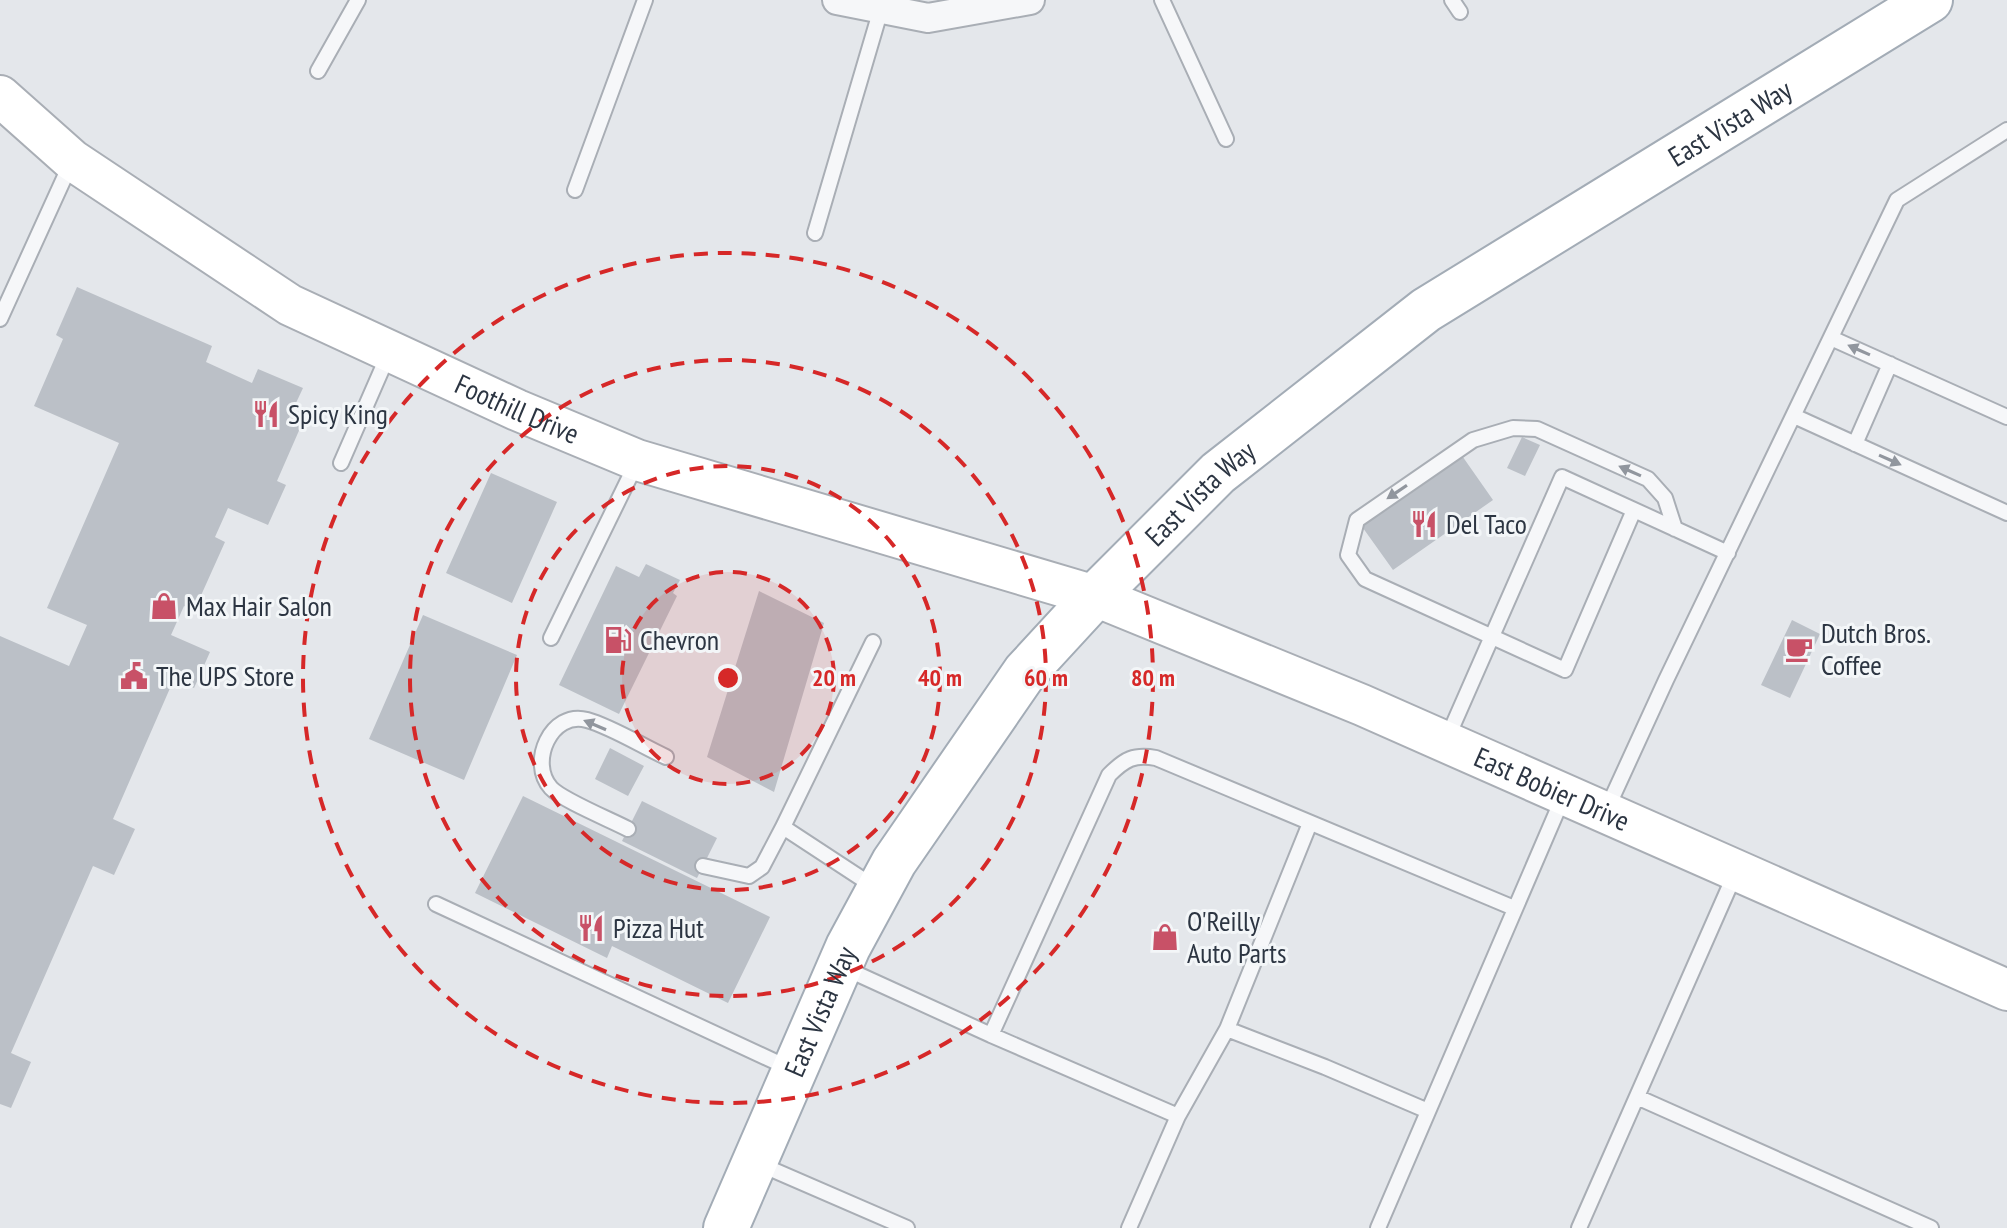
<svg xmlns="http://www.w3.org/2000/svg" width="2007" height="1228" font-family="'PT Sans Narrow',sans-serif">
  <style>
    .building { fill: #bbc0c7 }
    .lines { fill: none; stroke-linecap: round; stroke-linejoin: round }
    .lane-casing { stroke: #a9aeb5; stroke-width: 18 }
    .street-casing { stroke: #a9aeb5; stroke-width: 32 }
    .secondary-casing { stroke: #a9aeb5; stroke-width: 44 }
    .primary-casing { stroke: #a3acb6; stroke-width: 48 }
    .lane { stroke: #f6f7f9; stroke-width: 14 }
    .street { stroke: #f6f7f9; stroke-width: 28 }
    .secondary { stroke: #fff; stroke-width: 40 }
    .primary { stroke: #fff; stroke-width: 44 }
    .oneway { fill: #91969e }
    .ring { fill: none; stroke: #d62828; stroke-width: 4; stroke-dasharray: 14 10 }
    .labels { text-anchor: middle; stroke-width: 6; stroke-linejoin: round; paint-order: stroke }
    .street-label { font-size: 28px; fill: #2c3542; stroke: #f3f6f8 }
    .poi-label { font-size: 28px; fill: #2c3542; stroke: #f3f6f8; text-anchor: start }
    .centre { fill: #d62828; stroke: #f3f6f8; stroke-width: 4 }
    .ring-label { font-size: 24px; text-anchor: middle; font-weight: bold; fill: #d62828; stroke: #f3f6f8; stroke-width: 6; stroke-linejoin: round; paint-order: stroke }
  </style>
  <rect width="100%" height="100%" fill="#e4e7eb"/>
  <path class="building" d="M77,287L212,346L206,362L252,383L258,369L303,388L288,420L301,426L277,481L286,485L268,525L228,508L215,537L225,542L194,611L184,606L171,635L210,652L194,688L174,679L113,819L135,829L114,875L93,866L11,1053L31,1062L11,1108L0,1104V636L69,666L87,625L47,608L119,443L34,406L63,339L56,335Z
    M1522,437L1540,445L1525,476L1507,468Z
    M1458,450L1493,500L1393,570L1358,521Z
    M491,473L557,502L512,603L446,573Z
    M646,564L680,580L673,593L677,596L619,714L559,685L616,566L639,577Z
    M759,591L824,623L774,792L707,757Z
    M423,615L517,655L464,780L369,739Z
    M1792,620L1820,634L1790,698L1761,685Z
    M610,748L644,766L628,796L595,779Z
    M523,796L770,917L728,1003L612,946L607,958L475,893Z
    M642,801L717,838L697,878L622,841Z"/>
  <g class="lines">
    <g class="lane-casing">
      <path id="lane" d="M1162,0L1226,139
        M1452,0L1460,12
        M318,71L358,0
        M575,190L645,0
        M815,233L881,9
        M0,319L71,163
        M1831,338L2007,417
        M1794,416L2007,513
        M1855,444L1890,364
        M341,463L389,353
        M1634,510L1565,670L1365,579L1348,555L1357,520L1473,440L1513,428L1537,429L1648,479L1665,498L1675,529
        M551,638L637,462
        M873,642L783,827L876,888
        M1446,741L1562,477L1728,553
        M1606,811L1666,680L1897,200L2007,130
        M628,829C611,820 562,800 551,788C528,763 551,710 587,720C612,727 642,746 666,757
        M703,866L749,876L762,867L783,827
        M436,904L791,1069
        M842,967L991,1035L1109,775C1125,759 1134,754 1156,758L1514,908
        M1227,1029L1325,1067L1428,1111
        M991,1035L1178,1116L1129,1228
        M1637,1097L1931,1228
        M1178,1116L1227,1029L1310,823
        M757,1163L907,1228
        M1378,1228L1564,795
        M1579,1228L1735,874"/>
    </g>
    <g class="street-casing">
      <path id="street" d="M837,0L928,18L1030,0"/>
    </g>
    <g class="secondary-casing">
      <g id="secondary">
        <path id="s1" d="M0,96L72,160L290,305L517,410L637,460L1095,596L1362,705L2007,990"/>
      </g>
    </g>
    <g class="primary-casing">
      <g id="primary">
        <path id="s2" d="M726,1228L848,947L894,862L1025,672L1095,596L1218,473L1426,310L1930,0"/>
      </g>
    </g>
    <use href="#lane" class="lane"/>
    <use href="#street" class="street"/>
    <use href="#secondary" class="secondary"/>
    <use href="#primary" class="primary"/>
  </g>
  <defs><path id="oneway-solid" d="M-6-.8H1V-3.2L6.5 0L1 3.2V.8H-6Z" transform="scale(2)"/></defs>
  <g class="oneway">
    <use href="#oneway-solid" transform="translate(1859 350) rotate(-156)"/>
    <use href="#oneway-solid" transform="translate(1890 460) rotate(24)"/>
    <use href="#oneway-solid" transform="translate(1630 471) rotate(-156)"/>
    <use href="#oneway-solid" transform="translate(1397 492) rotate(146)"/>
    <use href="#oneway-solid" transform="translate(595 725) rotate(-157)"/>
  </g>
  <circle cx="728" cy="678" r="106" fill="#d62828" fill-opacity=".12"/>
  <g class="ring">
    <circle cx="728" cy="678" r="106"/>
    <circle cx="728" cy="678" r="212"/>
    <circle cx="728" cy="678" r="318"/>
    <circle cx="728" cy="678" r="425"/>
  </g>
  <defs>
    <g id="restaurant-bare" transform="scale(2.16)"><path d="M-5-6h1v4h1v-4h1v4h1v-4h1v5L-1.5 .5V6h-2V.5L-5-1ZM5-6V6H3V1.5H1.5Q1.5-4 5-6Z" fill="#c85167" stroke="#f3f6f8" stroke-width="2.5" paint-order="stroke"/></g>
    <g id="shop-bare" transform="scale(2.16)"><path d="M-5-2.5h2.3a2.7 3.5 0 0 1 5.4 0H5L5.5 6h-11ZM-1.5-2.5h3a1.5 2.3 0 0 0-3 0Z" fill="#c85167" stroke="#f3f6f8" stroke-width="2.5" paint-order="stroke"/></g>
    <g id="fuel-bare" transform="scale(2.16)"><path d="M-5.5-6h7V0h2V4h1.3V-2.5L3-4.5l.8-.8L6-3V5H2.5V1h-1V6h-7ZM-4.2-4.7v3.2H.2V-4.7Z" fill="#c85167" stroke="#f3f6f8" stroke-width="2.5" paint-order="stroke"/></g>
    <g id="cafe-bare" transform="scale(2.16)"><path d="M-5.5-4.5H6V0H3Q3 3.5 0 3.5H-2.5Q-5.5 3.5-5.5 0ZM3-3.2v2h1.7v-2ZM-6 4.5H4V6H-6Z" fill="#c85167" stroke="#f3f6f8" stroke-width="2.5" paint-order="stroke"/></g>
    <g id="civic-bare" transform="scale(2.16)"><path d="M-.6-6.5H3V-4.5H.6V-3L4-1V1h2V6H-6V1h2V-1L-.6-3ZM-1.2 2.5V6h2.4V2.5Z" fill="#c85167" stroke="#f3f6f8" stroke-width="2.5" paint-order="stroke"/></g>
  </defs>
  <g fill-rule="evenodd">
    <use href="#restaurant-bare" x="266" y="414"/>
    <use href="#restaurant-bare" x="1424" y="524"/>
    <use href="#shop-bare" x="164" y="606"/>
    <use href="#fuel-bare" x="618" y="640"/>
    <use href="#cafe-bare" x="1799" y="649"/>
    <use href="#civic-bare" x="134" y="676"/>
    <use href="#restaurant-bare" x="591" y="928"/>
    <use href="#shop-bare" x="1165" y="937"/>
  </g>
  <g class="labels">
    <g class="street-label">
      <text dy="10" stroke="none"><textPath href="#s2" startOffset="1532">East Vista Way</textPath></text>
      <text dy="10" stroke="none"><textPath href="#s1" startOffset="608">Foothill Drive</textPath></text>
      <text dy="10" stroke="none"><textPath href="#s2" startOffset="884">East Vista Way</textPath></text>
      <text dy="10" stroke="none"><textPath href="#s1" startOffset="1712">East Bobier Drive</textPath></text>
      <text dy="10" stroke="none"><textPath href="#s2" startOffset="236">East Vista Way</textPath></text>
    </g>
    <g class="poi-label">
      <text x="288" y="424">Spicy King</text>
      <text x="1446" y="534">Del Taco</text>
      <text x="186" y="616">Max Hair Salon</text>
      <text x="1821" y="643">Dutch Bros.<tspan x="1821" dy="32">Coffee</tspan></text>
      <text x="640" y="650">Chevron</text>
      <text x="156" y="686">The UPS Store</text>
      <text x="1187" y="931">O'Reilly<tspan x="1187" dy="32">Auto Parts</tspan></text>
      <text x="613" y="938">Pizza Hut</text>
    </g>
  </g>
  <circle cx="728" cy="678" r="12" class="centre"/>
  <g class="ring-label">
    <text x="834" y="686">20 m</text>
    <text x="940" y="686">40 m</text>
    <text x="1046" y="686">60 m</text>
    <text x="1153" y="686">80 m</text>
  </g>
</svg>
